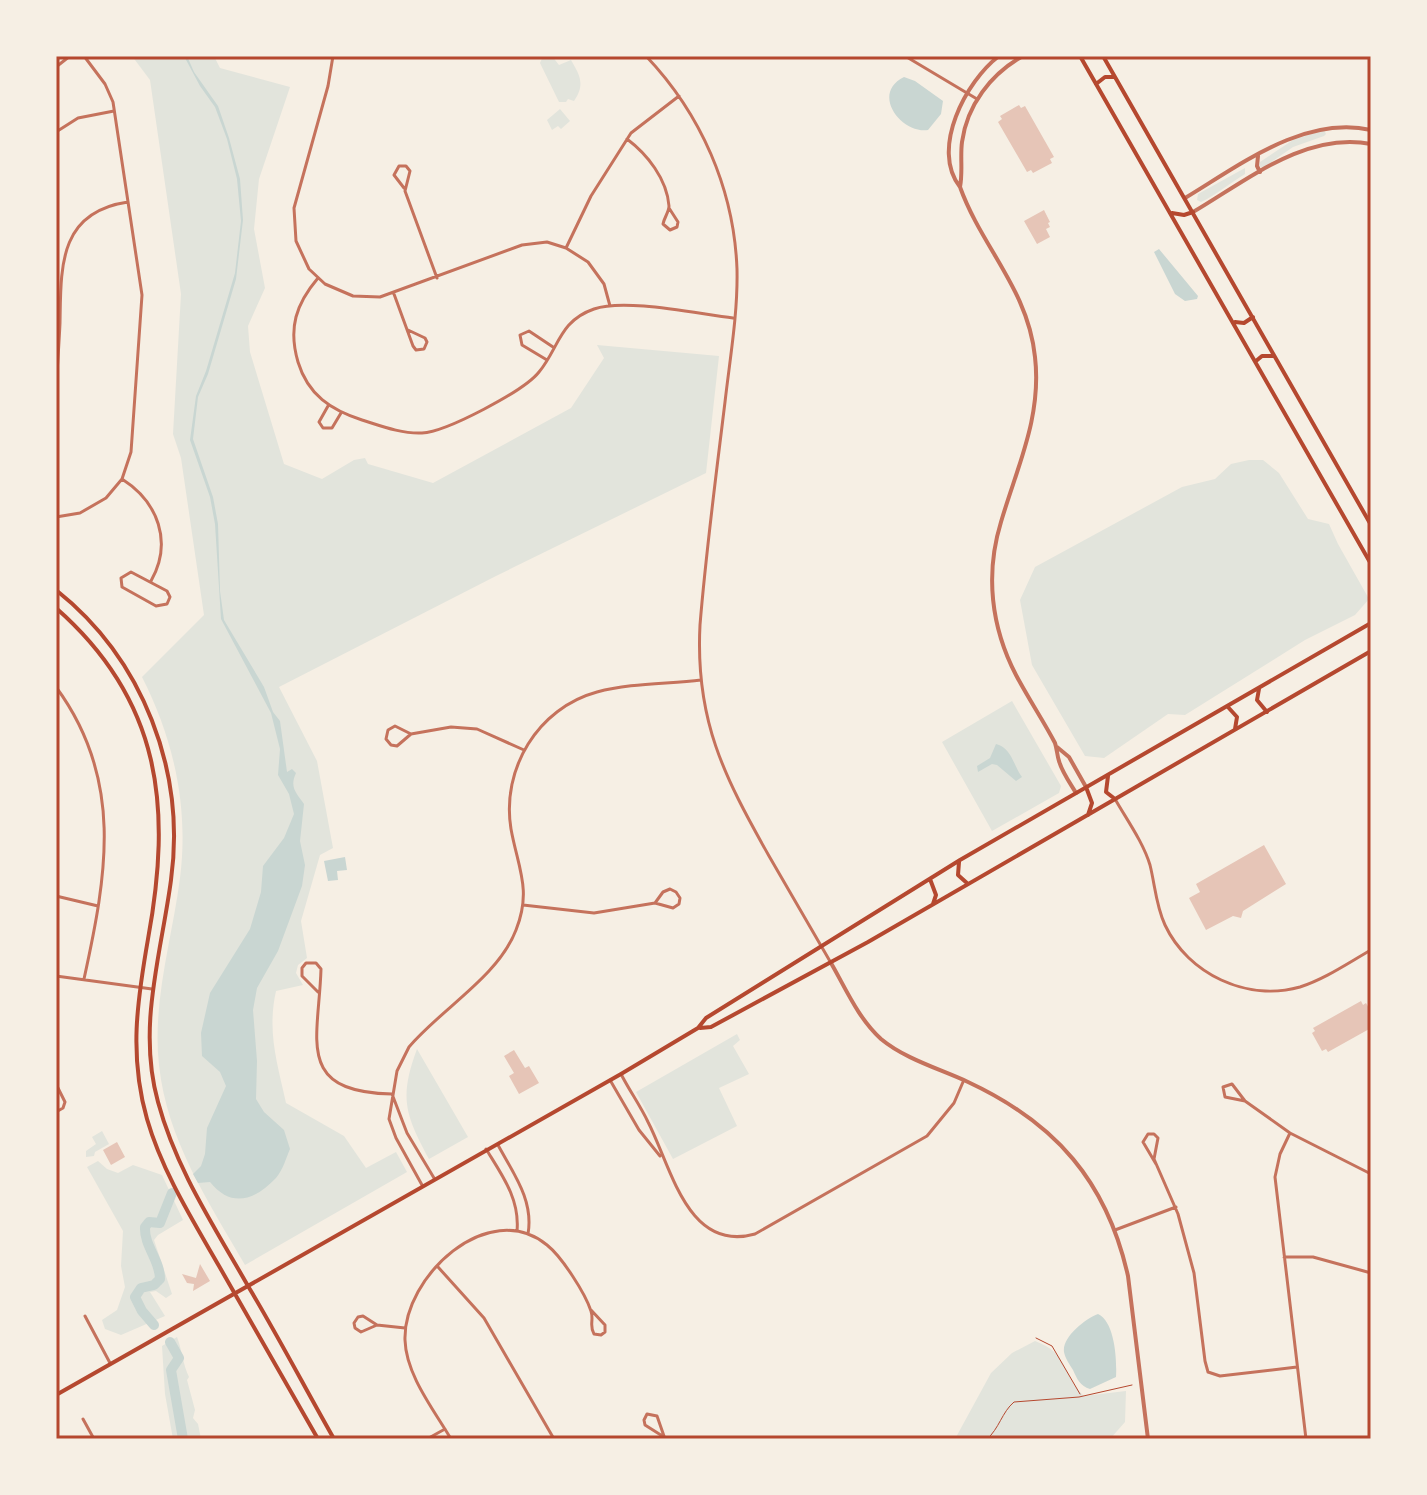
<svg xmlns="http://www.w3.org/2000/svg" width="1427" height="1495" font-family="'Alegreya Sans',sans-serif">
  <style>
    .green { fill: #e2e4dc }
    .water { fill: #c9d6d2 }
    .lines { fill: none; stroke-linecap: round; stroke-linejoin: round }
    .river { stroke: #c9d6d2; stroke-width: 10 }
    .building { fill: #e6c5b7 }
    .path { stroke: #b5482f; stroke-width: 1 }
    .minor { stroke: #c5725c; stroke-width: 3 }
    .tertiary { stroke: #c5725c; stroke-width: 4 }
    .secondary { stroke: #b5482f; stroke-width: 4 }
    .neatline { fill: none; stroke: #b5482f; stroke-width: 3 }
  </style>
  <rect width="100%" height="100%" fill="#f6efe4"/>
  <path class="green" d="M132,56H214L220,68L290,87L259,179L254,229L265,288L248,326L250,352L284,464L322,479L354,460L365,458L368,464L433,483L571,408L604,358L597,345L719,356L706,473L496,576L279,687L317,761L333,848L320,855L301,921L307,958L298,965L296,973L303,985L276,991C267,1032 277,1062 286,1103L344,1136L366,1168L396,1152L407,1172L245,1265C208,1201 167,1140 159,1065C152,1002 172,940 180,878C189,808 174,740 142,677L204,615L181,458L173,434L181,294L150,80Z
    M543,56H552L559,65L571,60C579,74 586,84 574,101L568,99L566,102H559L540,63Z
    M560,109L570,121L561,129L558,126L552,130L547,120Z
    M1324,130L1326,134L1324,136L1293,147L1263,168L1259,166L1260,162L1293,140Z
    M1245,168V174C1230,183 1216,195 1201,202L1197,200L1198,194Z
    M1249,460H1263L1279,473L1308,519L1329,524L1338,544L1369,599L1355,615L1305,640L1185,715L1168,714L1104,758L1085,756L1032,665L1020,600L1035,567L1182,487L1215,479L1231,464Z
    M1012,701L1061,786L1059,793L992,831L942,742Z
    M737,1034L740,1040L733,1046L749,1074L719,1088L737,1126L673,1159L636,1092Z
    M417,1049L468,1137L429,1159C405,1114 399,1098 417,1049Z
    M102,1131L109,1144L95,1152L94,1156L86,1157V1151L96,1144L92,1137Z
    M98,1161L107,1169L118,1173L133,1165L162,1175L183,1220L158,1235L154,1240L172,1294L166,1298L156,1291L150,1292L165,1316L121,1335L105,1329L102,1320L117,1310L125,1287L121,1266L123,1231L87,1167Z
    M177,1337C182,1350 183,1365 189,1377L187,1380L195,1410L193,1418L198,1424L201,1439H173L165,1394L162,1346Z
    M1035,1341C1069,1353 1062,1376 1084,1396L1126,1391L1125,1422L1110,1439H955L991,1373L1012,1353Z"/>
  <path class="water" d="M184,56H187L194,72L218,106L229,138L240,179L243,220L236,279L208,374L198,397L193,439L213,497L218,524L220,591L224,620L264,687L273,712L280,721L287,772L292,769L296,773C289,788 297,793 304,804L300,841L305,865L302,886L278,951L257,988L253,1010L257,1061L256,1099L264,1112L284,1130L290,1149C286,1158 283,1170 276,1178C254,1201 231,1208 210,1182L198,1183L193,1174L201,1166L205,1154L207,1128L226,1086L220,1072L202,1056L201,1033L210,993L250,929L261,892L263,866L284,838L294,814L289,794L278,775L280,749L271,713L221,619L215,524L210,497L190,440L196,396L206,371L235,273L241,221L237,179L227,139L215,107L200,86Z
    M904,77L915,81L943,101L941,114L928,130C902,134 870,94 904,77Z
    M1159,249L1198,296L1197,299L1185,301L1175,294L1154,252Z
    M996,744C1012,748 1013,765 1022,777L1016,781L997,765L992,764L978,772L977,766L990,758Z
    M345,857L347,870L337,871L338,880L328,881L324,861Z
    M1098,1314C1115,1322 1117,1360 1116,1377L1090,1389C1080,1386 1077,1379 1073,1370C1070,1365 1065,1358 1064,1352C1062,1337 1085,1319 1098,1314Z"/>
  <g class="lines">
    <path class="river" d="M154,1325L142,1311L135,1297L141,1288L154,1285L160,1279C160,1260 144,1246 145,1227L149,1222L160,1223L172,1193
      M170,1342L179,1358L171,1370L183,1439"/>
  </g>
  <path class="building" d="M1019,105L1021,108L1025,106L1054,157L1050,159L1052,163L1033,173L1031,170L1027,172L998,122L1002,119L1000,116Z
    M1044,210L1050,222L1048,223L1050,227L1046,229L1050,237L1037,244L1024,221Z
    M1264,845L1286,884L1243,911L1241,918L1233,916L1206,930L1189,898L1200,892L1196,884Z
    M1361,1001L1363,1005L1366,1003L1371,1012V1028L1328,1052L1326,1049L1322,1051L1312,1033L1315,1031L1313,1028Z
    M514,1050L525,1068L529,1066L539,1083L519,1094L509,1076L514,1073L504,1056Z
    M117,1142L125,1157L111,1165L103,1150Z
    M200,1264L210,1281L193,1291L194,1284L187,1283L182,1274L196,1278Z"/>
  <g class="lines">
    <path class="path" d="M1036,1338L1052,1346L1080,1394
      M987,1439C999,1429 1002,1412 1014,1402L1079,1397L1132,1385"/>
    <path class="minor" d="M333,56L328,86L294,208L296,241L309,269L325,284L353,296L380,297L522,245L547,242L566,248L588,262L604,284L610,306
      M646,56C701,114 734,189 737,269C738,313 730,358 725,402C716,476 706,551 700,625C695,720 724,776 769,856C790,892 810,927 831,963
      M905,56L977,99
      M56,67L70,56
      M56,132L78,118L114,111
      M627,139C647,154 667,179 669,206C669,212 664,218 663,224L670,230L677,227L678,222L669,208
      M404,188L394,175L399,166H406L410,171L405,191L437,278
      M566,248L591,196L631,133L679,96
      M318,278C296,304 288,328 298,362C308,395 331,410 362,420C381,426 402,434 422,433C446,432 524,391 539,372C559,348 559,321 594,309C625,298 698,314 733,318
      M394,294L413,346L416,350L424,349L427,342L425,338L408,330
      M547,360L522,345L520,335L529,331L553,347
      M56,392C57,369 59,346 60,323C61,268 58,212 128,202
      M328,406L319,422L323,428H332L341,413
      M122,479C158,502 173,542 151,581
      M56,517L80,513L106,498L122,479L131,452L142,295L113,102L105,84L84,56
      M131,572L167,591L170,597L167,604L156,606L122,587L121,578Z
      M56,687C124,779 107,874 84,979
      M411,734L397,746L391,745L386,739L388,730L395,726L411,734L451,727L477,729L524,750
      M1115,799C1127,820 1143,842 1150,865C1155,885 1156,906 1165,925C1188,974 1247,1002 1300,987C1325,979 1348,963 1371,950
      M56,896L98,906
      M523,905L594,913L655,903L673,908L679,904L680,898L676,892L670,889L663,892L655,903
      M56,976L152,989
      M318,992L302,976V968L306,963H316L321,969C319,1039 294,1092 392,1094
      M621,1074C629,1090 640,1105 648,1122C671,1166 687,1253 755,1234L927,1136L954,1103L963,1082
      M610,1080L639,1130L660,1156
      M56,1084L65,1102L63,1108L56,1112
      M392,1094L407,1133L434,1178
      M1245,1101L1225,1097L1223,1087L1232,1084L1245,1101L1290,1133L1371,1174
      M1290,1133L1280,1154L1275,1177L1306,1439
      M498,1145C513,1173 534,1200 528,1234
      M486,1149C502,1175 520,1199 517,1231
      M1156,1164L1143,1142L1148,1134H1154L1158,1138L1154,1159L1178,1214L1194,1273L1205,1361L1208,1372L1220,1376L1297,1367
      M422,1185L396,1138L389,1119L397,1071L409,1047C441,1009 498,977 516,930C532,890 518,868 511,829C501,769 538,708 597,692C630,683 667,684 701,680
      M56,1215L57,1216
      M1115,1230L1176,1207
      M1284,1257H1313L1371,1273
      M438,1267L484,1318L554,1439
      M85,1316L110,1363
      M377,1325L361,1332L355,1328L354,1323L358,1317L363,1316L377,1325L405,1328
      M83,1419L94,1439
      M664,1437L645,1425L644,1420L647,1414L657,1416L665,1439
      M427,1439L445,1429
      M451,1439C434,1410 406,1375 405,1340C403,1277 488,1197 547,1245C562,1257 585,1293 591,1311C594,1320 589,1326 594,1334L601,1335L605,1332V1325L591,1310"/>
    <path class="tertiary" d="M999,56C966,81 930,149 960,187C982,248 1028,289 1035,357C1042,417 1017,467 1001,522C985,574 991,627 1016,675C1028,698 1043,720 1055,743C1057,749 1057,755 1059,761C1062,772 1070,783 1076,793
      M1258,156L1257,166L1260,172
      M960,187C963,172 960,157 962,142C967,105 991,74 1023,56
      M1185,198C1240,165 1304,115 1371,130
      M1193,212C1246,181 1306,131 1371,144
      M1057,747L1069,757L1086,787
      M831,963C846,989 858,1018 881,1039C905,1059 940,1069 968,1082C1056,1123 1107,1182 1128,1276L1148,1439"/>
    <path class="secondary" d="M1080,56L1371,564
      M1103,56L1371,525
      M1096,84L1105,77H1114
      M1172,213L1184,215L1193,212
      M1235,322L1244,323L1253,317
      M1256,361L1262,356H1273
      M56,590C143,659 186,771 171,880C161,955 137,1027 158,1102C176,1169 214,1226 248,1286C278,1336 305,1388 334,1439
      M56,608C162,701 172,808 148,939C137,1002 129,1056 147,1119C162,1171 192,1219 219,1266C252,1323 285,1381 318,1439
      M1259,689L1257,700L1267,712
      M1227,706L1237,717L1235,729
      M1108,776L1106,792L1115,799
      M1086,787L1092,803L1088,815
      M959,862L958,875L968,884
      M930,879L936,895L933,904
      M700,1028L711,1027L868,942L1371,651
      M56,1395L621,1074L698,1028L706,1018L960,860L1371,623"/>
  </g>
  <rect width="1427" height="1495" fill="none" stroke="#f6efe4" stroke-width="116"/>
  <rect x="58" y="58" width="1311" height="1379" class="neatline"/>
</svg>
